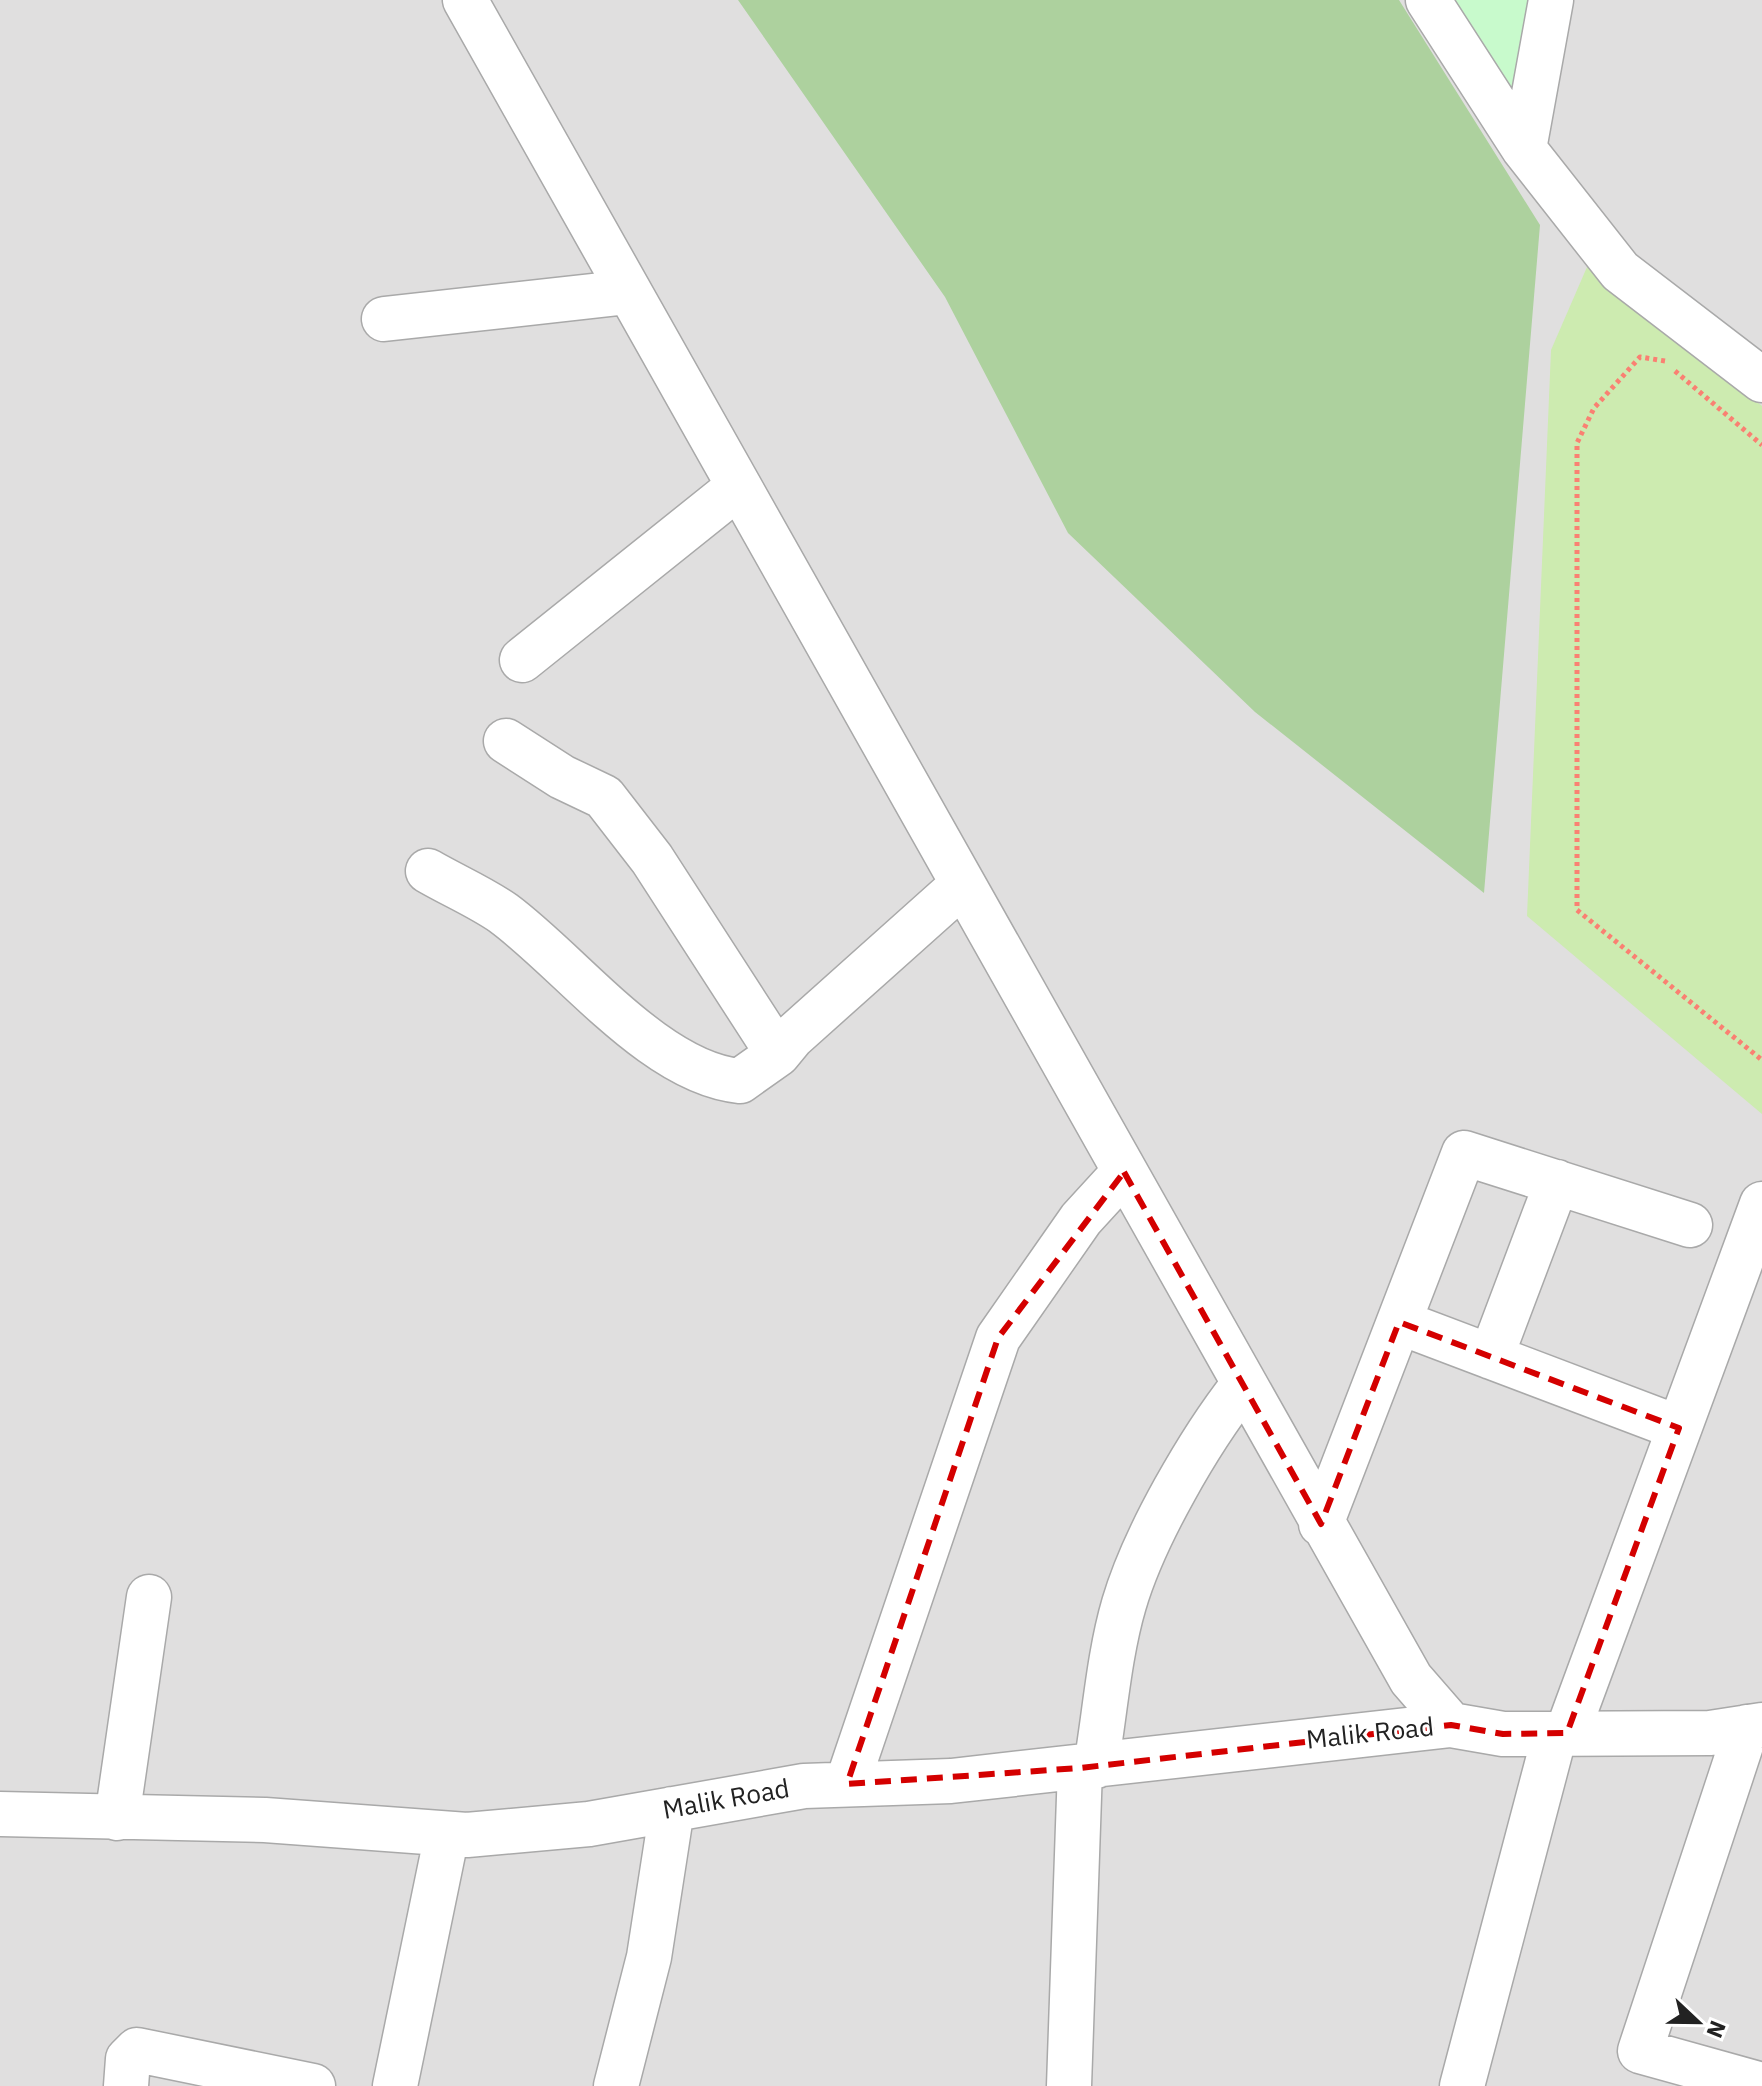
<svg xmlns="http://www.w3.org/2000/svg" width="1762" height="2086" font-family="'IBM Plex Sans',sans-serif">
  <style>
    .residential { fill: #e0dfdf }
    .grass { fill: #cdebb0 }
    .forest { fill: #add19e }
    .park { fill: #c8facc }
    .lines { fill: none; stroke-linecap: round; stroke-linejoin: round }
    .minor-casing { stroke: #a9a9a9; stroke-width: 47 }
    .path { stroke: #fa8072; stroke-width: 5; stroke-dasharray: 4 4; stroke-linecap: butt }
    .minor { stroke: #fff; stroke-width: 44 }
    .marked { fill: none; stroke: #d40000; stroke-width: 6; stroke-dasharray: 16 10; stroke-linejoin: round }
    .labels { text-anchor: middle; stroke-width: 6; stroke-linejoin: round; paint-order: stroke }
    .street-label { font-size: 26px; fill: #222; stroke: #fff }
  </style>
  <rect width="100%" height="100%" fill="#f2efe9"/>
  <path class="residential" d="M0,0H1762V2086H0Z"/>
  <path class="grass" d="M1587,267L1762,406V1114L1527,916L1551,350Z"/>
  <path class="forest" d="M738,0H1399L1540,225L1484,893L1255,712L1068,533L945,297Z"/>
  <path class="park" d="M1448,0H1544L1515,133Z"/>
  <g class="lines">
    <g class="minor-casing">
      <path id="minor" d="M465,0L1411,1679L1451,1725L1503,1734L1710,1733L1762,1725
        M1428,0L1524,149L1620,271L1762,380
        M1524,149L1551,0
        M384,319L628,292
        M522,660L738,487
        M506,741L562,777L604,797L652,859L778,1054L792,1037L962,885
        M428,871C452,885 480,897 503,913C570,962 654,1073 740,1081L778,1054
        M1399,1322L1679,1428
        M1491,1357L1557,1182
        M1321,1524L1464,1153L1690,1225
        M1747,1727L1640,2051L1762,2085
        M1567,1733L1762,1204
        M1096,1766C1105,1713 1109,1655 1124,1604C1144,1536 1199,1441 1243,1385
        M847,1784L998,1338L1081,1219L1124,1172
        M0,1814L265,1820L467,1835L589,1824L804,1786L951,1781L1451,1725
        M117,1818L149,1597
        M126,2086L128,2059L137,2050L313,2086
        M395,2086L447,1834
        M616,2086L649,1957L672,1809
        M1069,2086L1080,1768
        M1462,2086L1555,1734"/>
    </g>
    <path class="path" d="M1665,361L1640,357L1594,408L1577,443V910L1762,1060
      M1675,371L1762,445"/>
    <use href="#minor" class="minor"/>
  </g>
  <path class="marked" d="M1124,1172L1321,1524L1399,1322L1679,1428L1567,1733L1503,1734L1451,1725L1080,1768L847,1784L998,1338Z"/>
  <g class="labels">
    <g class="street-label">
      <text transform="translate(1370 1733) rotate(-6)" y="9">Malik Road</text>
      <text transform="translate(726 1799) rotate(-10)" y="9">Malik Road</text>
    </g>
  </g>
  <g transform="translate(1698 2022) rotate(112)" stroke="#ffffff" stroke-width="6" paint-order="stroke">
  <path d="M0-6L14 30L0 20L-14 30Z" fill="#222222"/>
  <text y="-12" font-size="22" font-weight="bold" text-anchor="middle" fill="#222222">N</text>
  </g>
</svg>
